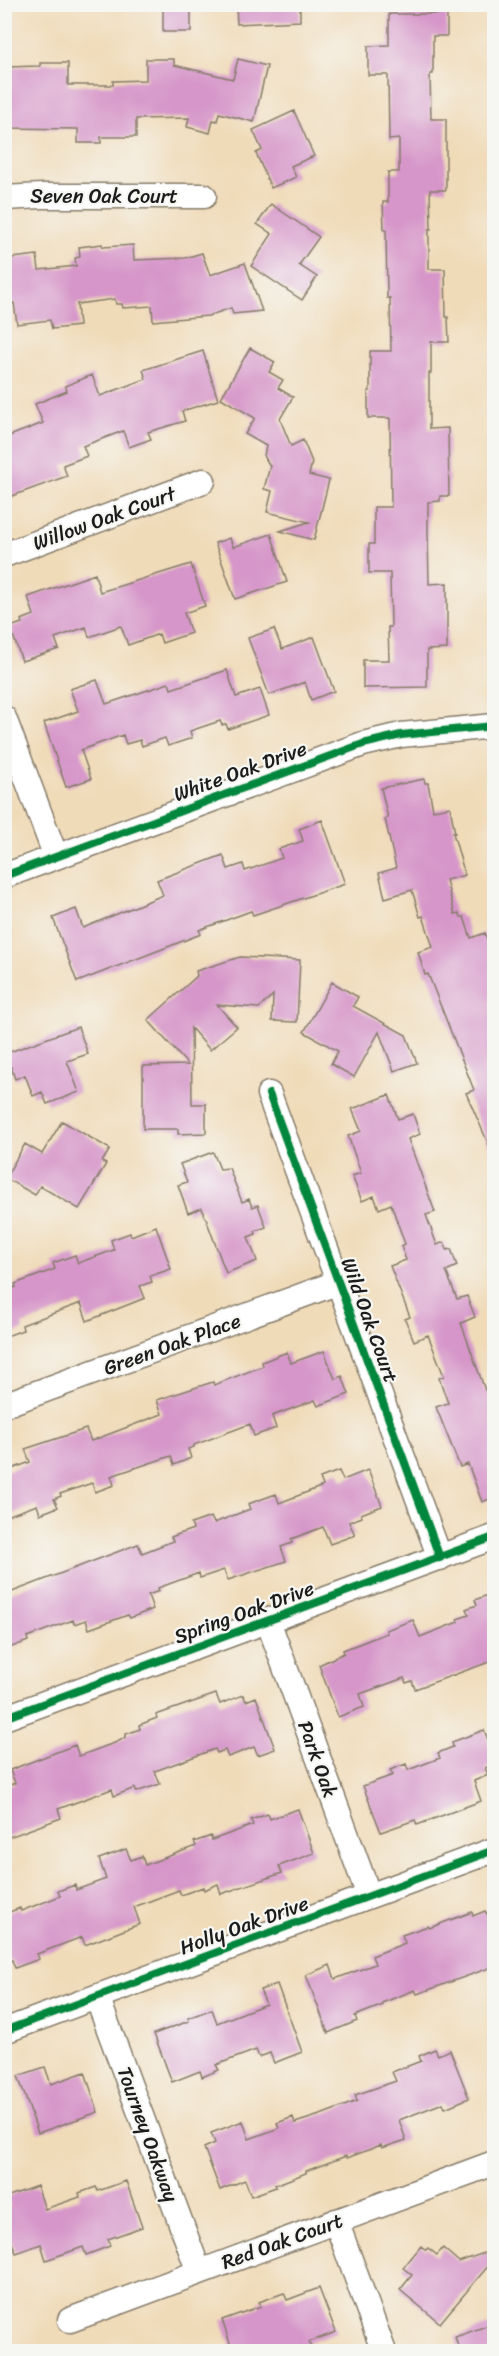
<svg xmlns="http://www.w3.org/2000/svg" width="499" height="2356" font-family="Sriracha,sans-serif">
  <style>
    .building { fill: #d696c9 }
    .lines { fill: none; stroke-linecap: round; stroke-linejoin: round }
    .street-casing { stroke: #867c6a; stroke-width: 27 }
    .street { stroke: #fff; stroke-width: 24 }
    .cycleway-casing { stroke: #f6f6f2; stroke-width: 11 }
    .cycleway { stroke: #00873e; stroke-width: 8 }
    .labels { text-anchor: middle; stroke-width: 4.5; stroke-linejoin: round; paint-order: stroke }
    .street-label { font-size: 20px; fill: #1c1c1c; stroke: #f6f6f2 }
  </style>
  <rect width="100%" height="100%" fill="#f6f6f2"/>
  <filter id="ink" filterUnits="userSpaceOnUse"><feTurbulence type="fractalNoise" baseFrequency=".0167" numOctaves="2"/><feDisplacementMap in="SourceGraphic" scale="12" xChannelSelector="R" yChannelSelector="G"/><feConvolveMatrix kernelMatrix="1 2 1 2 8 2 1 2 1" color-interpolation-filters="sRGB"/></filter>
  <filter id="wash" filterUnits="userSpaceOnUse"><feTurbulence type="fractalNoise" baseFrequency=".008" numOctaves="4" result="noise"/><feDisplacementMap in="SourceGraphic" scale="24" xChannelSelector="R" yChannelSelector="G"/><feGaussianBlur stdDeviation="1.35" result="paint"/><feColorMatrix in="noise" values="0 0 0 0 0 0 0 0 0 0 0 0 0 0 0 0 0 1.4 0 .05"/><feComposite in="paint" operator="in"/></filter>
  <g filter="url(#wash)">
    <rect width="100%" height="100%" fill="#f0dbb9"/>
    <g id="blocks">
      <path class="building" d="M163,4H191V32H163Z
        M236,4H300V21L237,24Z
        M389,14H447V36H433V74H430L431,119H446V190H430L431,229H429V269H445L446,317H448L449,342H431V373H429V429L448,428L449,496H440V501L428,502V533L429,584L447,583V649L427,650V687L363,688V660H389L388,627H391L390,573H369V544H374V507H391L390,418H368V391H370V351H391L390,298H387L386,230H384L383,202H388V172H399V139L389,140L388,75H368V46L389,45Z
        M146,59H174V65L233,79L238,59L267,66L254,122L219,113L217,121L213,120L210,133L187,127L189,118L136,119V137H101V143H78V129L4,128L5,67L40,66V63H68V85H113V81L146,80Z
        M294,111L314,156L291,166L296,177L271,188L256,153L262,150L253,130Z
        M271,204L319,237L299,265L317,277L302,300L251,266L272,234L257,224Z
        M102,244L103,247L133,245L134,260L185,258L202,253L210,275L245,263L262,311L233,314L231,308L208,316L153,321L152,306L123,308L122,304H116L115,299L77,304L79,326L52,329L50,320L17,324L14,303L4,304V259L37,255L39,270L76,266L75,258L80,257L79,247Z
        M250,348L275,362L269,372L283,380L278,388L293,397L280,419L291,446L303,440L312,462L309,475L329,480L314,540L280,531L309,522L267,512L272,491L264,489L270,466L264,456L266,446L245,434L255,418L221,398Z
        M203,351L218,400L182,411L185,421L148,432L151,439L129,447L123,431L83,446L87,456L63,465L67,476L4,499V438L43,423L35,404L67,391L65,386L92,375L100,396L146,379L143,370Z
        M271,534L287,582L235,599L215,543L230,538L233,547Z
        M191,564L205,606L184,613L191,633L162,643L159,634L128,645L121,626L89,637L86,627L55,638L59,649L22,661L10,627L22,623L21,620L34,615L28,597L95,574L100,592Z
        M274,629L282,649L314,637L334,691L311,700L305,682L269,695L248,638Z
        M227,670L236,697L260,689L269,715L228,729L226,724L222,725L220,721L190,731L192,738L168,746L165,738L142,746L140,740L126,744L123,735L81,750L91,779L66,787L44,723L78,711L70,689L97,680L106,704L169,683L171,689Z
        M424,779L425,783H428L433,810L450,807L455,833H453L465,875L446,880L455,914L459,913L461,917H464L471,938L485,933L495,963V1001L490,1003L495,1016V1159L466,1093L474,1090L428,974L425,975L418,952L433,947L423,916L420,917L412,890L385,898L379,873L396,868L385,819L388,818L381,788Z
        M322,820L345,884L253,915L251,911L199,930L201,934L77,982L53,918L76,909L83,928L163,895L157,880L223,855L228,869L243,864L245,871L282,858L279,849L303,841L299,829Z
        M240,957L300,960L297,1022L272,1021L273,995L259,1008L217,1005L237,1027L210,1050L191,1028L192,1104H206V1133L178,1134V1129H143V1066L188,1065L148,1020L197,976L196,971Z
        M332,982L358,997L353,1006L406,1035L417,1063L394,1071L379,1032L354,1077L331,1064L338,1051L304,1032Z
        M78,1027L88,1054L67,1061L79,1092L47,1104L42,1092L33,1096L25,1075L15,1079L11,1067L4,1066V1054Z
        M389,1095L398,1119L413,1114L420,1134L408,1139L435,1212L426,1215L437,1245L444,1242L447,1250L451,1249L457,1266L446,1271L457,1299L467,1296L475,1317L461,1323L485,1390L495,1387V1497L482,1502L468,1464L460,1467L436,1407L448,1403L439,1378L444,1376L428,1335L414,1341L405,1319L410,1317L390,1266L406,1260L401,1246L405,1244L391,1204L379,1209L374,1196L362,1201L352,1176L361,1173L348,1136L361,1131L352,1109Z
        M62,1121L110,1149L102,1162L106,1164L79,1209L40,1186L35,1195L5,1178L25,1144L42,1154Z
        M213,1152L220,1169L229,1168L242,1202L249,1199L252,1207L258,1205L266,1227L255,1231L256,1234L248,1237L257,1261L226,1273L202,1208L188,1213L178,1185L187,1182L180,1164Z
        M156,1226L171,1269L150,1276L152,1282L140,1286L145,1298L87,1321L81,1303L22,1325L23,1330L4,1337V1284L8,1290L16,1287L15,1284L55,1269L53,1263L75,1255L78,1263L114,1250L111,1240L130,1233L131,1236Z
        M324,1351L335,1379L342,1376L349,1394L318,1406L315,1400L272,1416L276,1428L254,1436L250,1424L194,1445V1447L188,1449L191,1458L174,1465L171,1456L111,1476L114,1485L95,1492L92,1483L60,1494L61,1496L54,1499L58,1507L40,1514L37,1505L4,1517V1472L30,1462L25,1449L86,1429L91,1441L162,1414L157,1400L213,1382L214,1385L263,1366L262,1362L287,1352L291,1363Z
        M368,1470L382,1506L361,1514L362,1517L349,1522L355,1535L330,1544L323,1527L291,1539L292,1543L281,1547L286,1561L228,1580L224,1570L200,1578L199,1573L158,1588L159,1591L148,1595L153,1609L130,1618L128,1615L89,1629L86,1620L74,1624L73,1620L27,1637L28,1641L4,1650V1595L138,1544L142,1553L173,1541L171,1537L193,1529L191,1524L211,1517L214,1523L250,1509L248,1504L276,1494L279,1503L323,1486L320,1478L339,1471L343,1480Z
        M495,1592V1660L415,1689L412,1681L406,1683L404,1678L360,1694L364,1707L338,1717L319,1665L344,1653L343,1650L387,1633L386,1630L413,1620L420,1637L458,1622L457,1619L469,1615L466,1609L477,1605L475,1600Z
        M216,1694L220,1704L243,1695L246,1701L256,1697L275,1749L258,1755L254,1747L228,1757L225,1750L217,1753L215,1749L155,1771L160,1784L136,1792L135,1788L114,1796L112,1789L58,1809L61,1818L4,1839V1787L15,1783L10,1770L75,1745L79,1756L117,1742L126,1737V1734L140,1729L139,1725L157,1718L156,1715Z
        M484,1730L495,1757V1764L485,1768L488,1775L474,1781L481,1801L417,1825L415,1820L381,1832L363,1786L393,1775L390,1770L406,1764L408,1770L440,1758L438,1753L453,1747L452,1742Z
        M298,1809L314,1853L279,1866L282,1873L221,1894L218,1884L204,1890L203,1887L181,1895L179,1890L134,1907L140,1924L85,1945L82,1937L37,1954L39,1959L15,1968L12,1960L4,1963V1914L20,1908L21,1911L60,1896L58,1891L75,1885L76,1890L106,1879L99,1859L126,1849L131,1860L142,1856L145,1865L196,1846L194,1842L211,1836L212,1840L253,1825L251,1820L268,1814L270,1819Z
        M485,1911L487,1914L495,1911V1966L417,1994L415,1990L382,2003L383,2005L355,2016L357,2021L328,2033L306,1975L330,1965L335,1979L375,1964L372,1956L405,1943L402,1935L428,1926L429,1928L472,1912L473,1916Z
        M277,1984L302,2052L274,2063L270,2053L259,2057L256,2050L216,2065L219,2070L202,2077L200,2071L172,2082L154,2034L189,2021L188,2018L212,2009L217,2023L266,2004L260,1990Z
        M435,2049L438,2055L450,2050L469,2098L445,2108L443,2103L399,2120L406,2140L382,2148L381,2145L347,2158L346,2156L306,2171V2173L275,2185L276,2187L251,2196L245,2180L220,2190L204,2148L215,2143L211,2133L243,2121L249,2139L279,2128L277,2123L293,2117L295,2123L323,2114L357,2101L355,2095L396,2081L392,2072L421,2061L419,2056Z
        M45,2067L51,2084L85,2072L98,2112L38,2133L18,2076Z
        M126,2181L142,2227L108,2239L110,2246L86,2255L83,2247L46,2260L41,2244L16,2253L4,2222V2210L10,2208L6,2197L37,2186L45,2209L80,2197L79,2193L96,2187L98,2191Z
        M421,2246L426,2250L428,2248L437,2255L443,2248L459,2262L495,2249V2258L440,2323L400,2290L412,2275L403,2268Z
        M319,2288L336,2332L309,2342L311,2347L299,2352H233L222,2320L261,2306L259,2302L284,2293L287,2300Z
        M495,2323V2352H460L455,2337Z"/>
    </g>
  </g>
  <g filter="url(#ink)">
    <use href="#blocks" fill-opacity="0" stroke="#867c6a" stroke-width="1.5"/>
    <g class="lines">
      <g class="street-casing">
        <path id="street" d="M4,198L42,196H204
          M4,555L203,481
          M4,718L56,857
          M4,876L363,744L401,735L494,726
          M269,1094L440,1558
          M4,1405L339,1282
          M268,1621L369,1896
          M4,1718L494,1537
          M97,1997L199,2272
          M4,2031L494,1850
          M336,2221L384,2352
          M70,2320L494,2163"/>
      </g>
      <use href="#street" class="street"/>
      <g class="cycleway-casing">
        <path id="cycleway" d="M4,876L363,744L401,735L494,726
          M269,1094L440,1558
          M4,1718L494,1537
          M4,2031L494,1850"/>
      </g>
      <use href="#cycleway" class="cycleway"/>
    </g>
  </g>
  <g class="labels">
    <g class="street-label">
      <text x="104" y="203">Seven Oak Court</text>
      <text transform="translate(104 518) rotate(-20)" y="7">Willow Oak Court</text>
      <text transform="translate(240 771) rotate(-20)" y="7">White Oak Drive</text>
      <text transform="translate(370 1320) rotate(70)" y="7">Wild Oak Court</text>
      <text transform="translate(172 1344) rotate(-20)" y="7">Green Oak Place</text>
      <text transform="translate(244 1612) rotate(-20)" y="7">Spring Oak Drive</text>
      <text transform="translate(318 1759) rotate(70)" y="7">Park Oak</text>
      <text transform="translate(244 1925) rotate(-20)" y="7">Holly Oak Drive</text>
      <text transform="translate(148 2134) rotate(70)" y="7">Tourney Oakway</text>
      <text transform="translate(282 2241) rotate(-20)" y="7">Red Oak Court</text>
    </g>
  </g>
  <rect width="499" height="2356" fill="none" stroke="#f6f6f2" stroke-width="24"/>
</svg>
